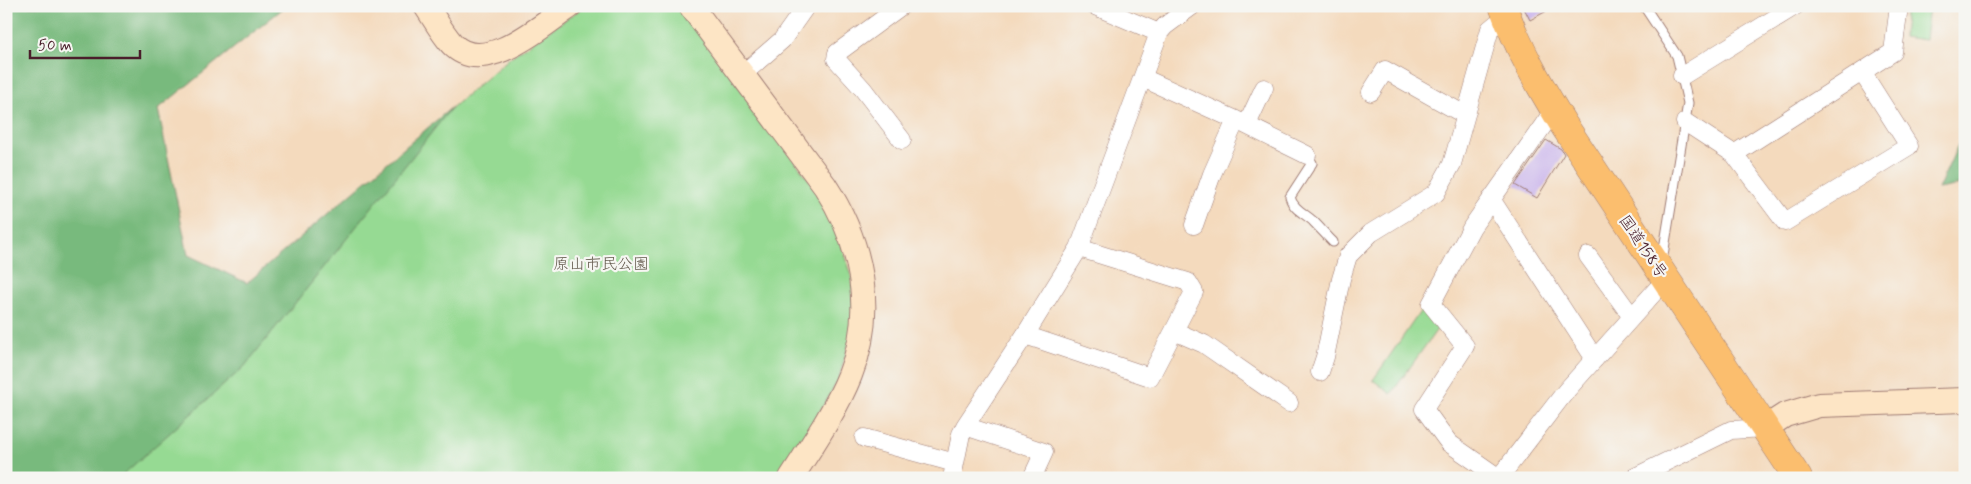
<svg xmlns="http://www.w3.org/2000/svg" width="1971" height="484" font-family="Mynerve,'Klee One',sans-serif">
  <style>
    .green { fill: #96da93; stroke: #707c5f }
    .forest { fill: #78ba7d; stroke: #616c54 }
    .building { fill: #bea2ea }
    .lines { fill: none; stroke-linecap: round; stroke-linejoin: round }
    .lane-casing { stroke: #9f7c74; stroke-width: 11 }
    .street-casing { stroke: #9f7c74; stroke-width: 19 }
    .secondary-casing { stroke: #9f7c74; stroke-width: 26 }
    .highway-casing { stroke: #9f7c74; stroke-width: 29 }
    .lane { stroke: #fff; stroke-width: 9 }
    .street { stroke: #fff; stroke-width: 18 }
    .secondary { stroke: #fde5c5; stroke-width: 24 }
    .highway { stroke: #fbbe6e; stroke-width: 28 }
    .labels { text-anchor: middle; stroke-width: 4.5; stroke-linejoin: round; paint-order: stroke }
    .street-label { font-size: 16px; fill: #4a1f2b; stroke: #f6f6f2 }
    .park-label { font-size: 16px; fill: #61574a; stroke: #f6f6f2 }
  </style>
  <rect width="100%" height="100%" fill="#f6f6f2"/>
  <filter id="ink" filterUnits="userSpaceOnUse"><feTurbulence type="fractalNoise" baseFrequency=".02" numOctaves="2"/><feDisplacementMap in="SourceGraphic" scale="10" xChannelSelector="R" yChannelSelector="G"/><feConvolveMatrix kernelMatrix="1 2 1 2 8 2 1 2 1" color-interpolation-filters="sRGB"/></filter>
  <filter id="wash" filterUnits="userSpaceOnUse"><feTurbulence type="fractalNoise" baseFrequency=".0096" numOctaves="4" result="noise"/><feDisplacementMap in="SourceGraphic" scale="20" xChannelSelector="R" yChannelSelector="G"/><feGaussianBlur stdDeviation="1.12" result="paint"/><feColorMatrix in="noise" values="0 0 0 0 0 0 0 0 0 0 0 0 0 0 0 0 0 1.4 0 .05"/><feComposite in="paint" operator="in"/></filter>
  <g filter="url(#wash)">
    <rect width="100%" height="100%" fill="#f4dabd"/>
    <path class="green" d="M585,6H679L810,181L832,215L852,276L853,329L838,381L780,478H6L248,283L512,56Z
      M1906,6H1929L1925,40L1903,37Z
      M1424,306L1438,328L1391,394L1373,380Z"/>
    <path class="forest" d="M6,6H286L158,109L188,255L247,283L452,107L244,367L119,478H6Z
      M1965,130V184L1938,189Z"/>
    <g id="blocks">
      <path class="building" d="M1523,6H1556L1530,20Z
        M1546,140L1561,149L1564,154L1537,198L1515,185Z"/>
    </g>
  </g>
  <g filter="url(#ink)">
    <use href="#blocks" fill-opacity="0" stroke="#9f7c74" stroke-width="1"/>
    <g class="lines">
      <g class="lane-casing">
        <path id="lane" d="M1644,6L1677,56L1688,103L1662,261
          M1307,155L1312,163L1290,197C1293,209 1304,213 1313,221C1320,228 1326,235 1333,242"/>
      </g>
      <g class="street-casing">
        <path id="street" d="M901,6L837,53L836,59L863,89L902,140
          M1095,6L1159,33
          M743,74L782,40L806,6
          M1682,76L1795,6
          M1143,78L1236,120L1307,155
          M1371,92L1385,70L1465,115
          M1554,110L1472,227L1431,304L1465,346L1424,409L1449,443L1499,478L1566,391L1666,279
          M1685,122L1734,154L1785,222L1909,146L1862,72
          M1249,126L1250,118L1264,88
          M1734,154L1893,52L1899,6
          M1491,199L1595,359
          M1194,225L1212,174L1236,120
          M1588,256L1632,317
          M1174,331L1204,344L1289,403
          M1025,335L1150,377L1194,292L1188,282L1079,248
          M1320,372L1325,357L1341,279L1348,256L1371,233L1436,193L1452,164L1490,29L1506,16
          M965,426L1044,452L1032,478
          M864,438L955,463
          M952,478L961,434L965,426L1025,335L1079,248L1159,33L1165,26L1192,6
          M1633,478L1731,430L1765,428"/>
      </g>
      <g class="secondary-casing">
        <path id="secondary" d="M426,6C434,18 442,33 452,44C484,78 542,25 570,6
          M691,6L825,186C862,243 876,311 850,375C835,412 812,445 791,478
          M1765,428L1785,415L1819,405L1965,400"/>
      </g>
      <g class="highway-casing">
        <path id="highway" d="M1503,6C1518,49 1541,88 1565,127L1798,478"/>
      </g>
      <use href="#lane" class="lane"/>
      <use href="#street" class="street"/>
      <use href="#secondary" class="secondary"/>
      <use href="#highway" class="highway"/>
    </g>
  </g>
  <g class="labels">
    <g class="street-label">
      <text transform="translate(1644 246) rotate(56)" y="6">国道158号</text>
    </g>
    <g class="park-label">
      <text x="601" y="269">原山市民公園</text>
    </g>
  </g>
  <rect width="1971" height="484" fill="none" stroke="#f6f6f2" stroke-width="25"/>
  <path d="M30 50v8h110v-8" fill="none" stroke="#4a1f2b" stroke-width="2.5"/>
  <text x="38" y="50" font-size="15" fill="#4a1f2b" stroke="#f6f6f2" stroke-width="4" paint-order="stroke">50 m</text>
</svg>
